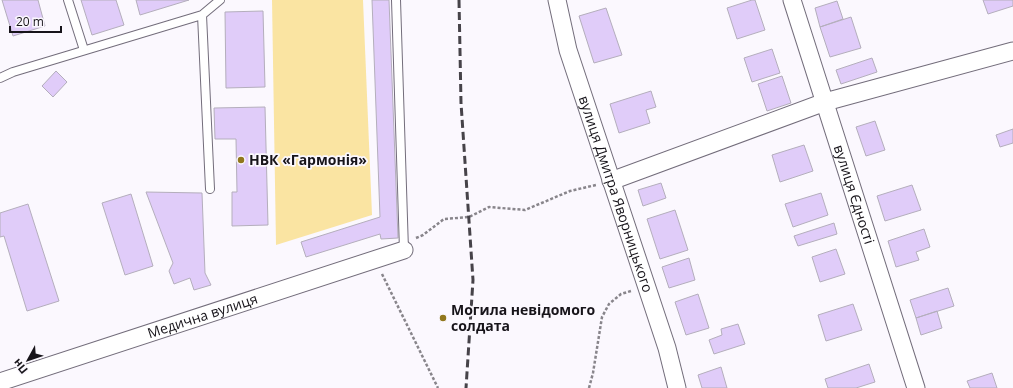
<svg xmlns="http://www.w3.org/2000/svg" width="1013" height="388" font-family="'Open Sans',sans-serif">
  <style>
    .green { fill: #fae4a2 }
    .building { fill: #e0ccf9; stroke: #b4aebc }
    .lines { fill: none; stroke-linecap: round; stroke-linejoin: round }
    .service-casing { stroke: #736d7b; stroke-width: 10 }
    .minor-casing { stroke: #736d7b; stroke-width: 19 }
    .path { stroke: #88858b; stroke-width: 2.5; stroke-dasharray: 3 2; stroke-linecap: butt }
    .service { stroke: #fff; stroke-width: 8 }
    .minor { stroke: #fff; stroke-width: 17 }
    .rail { stroke: #464349; stroke-width: 3; stroke-dasharray: 8 4; stroke-linecap: butt }
    .poi-dot { fill: #91771d; stroke: #fbf8fe; stroke-width: 1.5 }
    .labels { text-anchor: middle; stroke-width: 3.5; stroke-linejoin: round; paint-order: stroke }
    .poi-label { font-size: 14px; font-weight: bold; fill: #17141a; stroke: #fbf8fe; text-anchor: start }
    .street-label { font-size: 14px; fill: #17141a; stroke: #fbf8fe }
  </style>
  <rect width="100%" height="100%" fill="#fbf8fe"/>
  <path class="green" d="M272,0H363L372,215L276,245Z"/>
  <path class="building" d="M2,0H38L45,26L13,36Z
    M81,0H116L124,25L92,35Z
    M136,0H189L140,15Z
    M372,0H389L398,238L381,239L380,234L306,257L301,242L380,217Z
    M752,0H755L765,30L737,39L727,8Z
    M983,0H1013V6L988,14Z
    M837,1L843,19L820,27L815,8Z
    M606,8L622,55L594,63L579,16Z
    M263,11L265,87L226,88L225,12Z
    M851,17L861,48L830,57L820,27Z
    M772,49L780,73L752,82L744,58Z
    M872,58L877,72L841,84L836,70Z
    M56,71L67,82L53,97L42,86Z
    M782,76L791,103L767,111L758,84Z
    M651,91L656,107L646,110L650,123L619,133L610,104Z
    M265,107L268,225L232,226V192H237L236,139H215L214,108Z
    M875,121L885,150L866,156L856,127Z
    M1013,129V143L1000,147L996,135Z
    M804,145L813,171L780,182L772,155Z
    M661,183L666,198L643,206L638,190Z
    M912,185L921,210L885,221L877,196Z
    M146,192L202,193L205,273L211,285L194,290L190,278L174,284L169,271L173,263Z
    M821,193L828,215L793,227L785,204Z
    M131,194L153,266L125,275L102,203Z
    M28,204L59,301L27,311L4,236L0,237V213Z
    M675,210L688,250L660,259L647,219Z
    M834,223L837,234L798,246L794,236Z
    M924,229L930,247L916,252L919,260L896,267L888,241Z
    M836,249L845,274L820,282L812,257Z
    M689,258L695,280L669,288L662,267Z
    M948,288L954,306L916,318L910,300Z
    M698,294L709,328L686,335L675,302Z
    M853,304L862,330L826,341L818,315Z
    M937,311L942,328L921,335L916,318Z
    M738,324L745,344L714,354L709,340L722,335L721,329Z
    M869,364L875,382L856,388H828L825,379Z
    M721,367L727,388H702L698,375Z
    M992,373L997,388H970L967,381Z"/>
  <g class="lines">
    <g class="service-casing">
      <path id="service" d="M68,0L84,50
        M396,0L404,250
        M202,15L220,0
        M0,78L13,72L202,15L210,189"/>
    </g>
    <g class="minor-casing">
      <g id="minor">
        <path id="s1" d="M557,0L568,50L667,348L677,388"/>
        <path id="s2" d="M792,0L916,388"/>
        <path d="M611,181L825,102L1013,51"/>
        <path id="s3" d="M0,382L404,250"/>
      </g>
    </g>
    <path class="path" d="M416,238L423,235L444,219L469,217L489,207L525,210L570,191L596,185
      M382,274L438,388
      M589,388L593,373L602,317L609,304L621,294L631,291"/>
    <use href="#service" class="service"/>
    <use href="#minor" class="minor"/>
    <path class="rail" d="M459,0L461,103L473,280L466,388"/>
  </g>
  <g class="poi-dot">
    <circle cx="241" cy="160" r="4"/>
    <circle cx="443" cy="318" r="4"/>
  </g>
  <g class="labels">
    <g class="poi-label">
      <text x="249" y="165">НВК «Гармонія»</text>
      <text x="451" y="315">Могила невідомого<tspan x="451" dy="16">солдата</tspan></text>
    </g>
    <g class="street-label">
      <text dy="5" stroke="none"><textPath href="#s1" startOffset="203">вулиця Дмитра Яворницького</textPath></text>
      <text dy="5" stroke="none"><textPath href="#s2" startOffset="204">вулиця Єдності</textPath></text>
      <text dy="5" stroke="none"><textPath href="#s3" startOffset="213">Медична вулиця</textPath></text>
    </g>
  </g>
  <g transform="translate(28 360) rotate(230)" stroke="#fbf8fe" stroke-width="3" paint-order="stroke">
  <path d="M0-3L7 15L0 10L-7 15Z" fill="#17141a"/>
  <text y="-6" font-size="11" font-weight="bold" text-anchor="middle" fill="#17141a">Пн</text>
  </g>
  <path d="M10 26v6h51v-6" fill="none" stroke="#17141a" stroke-width="2"/>
  <text x="16" y="26" font-size="12" fill="#17141a" stroke="#fbf8fe" stroke-width="3" paint-order="stroke">20 m</text>
</svg>
